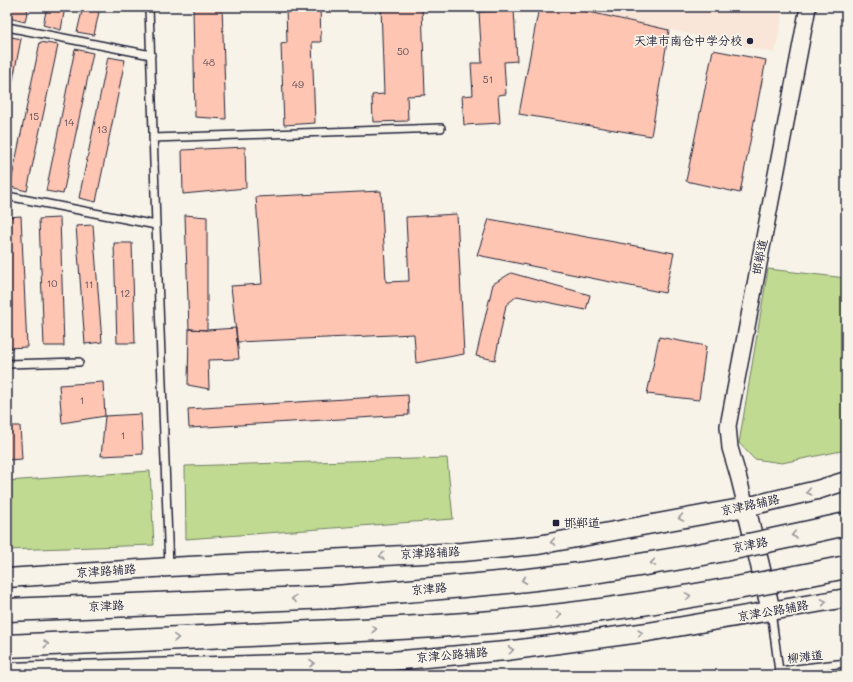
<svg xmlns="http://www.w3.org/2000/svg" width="853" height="682" font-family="Mali,'LXGW WenKai TC',sans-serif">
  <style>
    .built { fill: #f9e6d8 }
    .green { fill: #c0da91; stroke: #717e66 }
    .building { fill: #fec6b2; stroke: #22223b }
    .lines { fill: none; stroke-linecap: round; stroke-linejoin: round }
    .service-casing { stroke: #22223b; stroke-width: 10 }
    .minor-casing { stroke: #22223b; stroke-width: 18 }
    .tertiary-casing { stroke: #22223b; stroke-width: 21 }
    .primary-casing { stroke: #22223b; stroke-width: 25 }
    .service { stroke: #f7f3e8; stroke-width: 7 }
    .minor { stroke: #f7f3e8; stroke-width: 15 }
    .tertiary { stroke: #f7f3e8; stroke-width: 18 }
    .primary { stroke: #f7f3e8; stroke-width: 22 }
    .primary-bridge-casing { stroke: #22223b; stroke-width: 25; stroke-linecap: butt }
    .primary-bridge { stroke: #f7f3e8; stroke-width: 22 }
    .oneway { stroke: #97959a }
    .poi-dot { fill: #22223b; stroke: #f7f3e8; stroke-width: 1.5 }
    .labels { text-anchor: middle; stroke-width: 3.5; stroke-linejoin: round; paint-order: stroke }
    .number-label { font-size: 10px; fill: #594b59 }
    .poi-label { font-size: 12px; fill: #22223b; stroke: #f7f3e8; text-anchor: end }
    .street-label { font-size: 12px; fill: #22223b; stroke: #f7f3e8 }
  </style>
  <rect width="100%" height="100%" fill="#f7f3e8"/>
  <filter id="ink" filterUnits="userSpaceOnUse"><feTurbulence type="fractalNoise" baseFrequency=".025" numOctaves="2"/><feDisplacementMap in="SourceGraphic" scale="8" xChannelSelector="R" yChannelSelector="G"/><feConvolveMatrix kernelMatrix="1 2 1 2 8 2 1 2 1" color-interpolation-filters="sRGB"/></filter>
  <g filter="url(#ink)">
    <path class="built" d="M567,7H784L775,53Z"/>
    <path class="green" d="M768,269L846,278V450L782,463L754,459L739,443Z
      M447,458L453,519L186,539L185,466Z
      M150,471L154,545L7,550V481Z"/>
    <path class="building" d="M12,7H28L25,22L9,18Z
      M47,7H65L61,30L43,25Z
      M83,7H100L94,35L77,32Z
      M193,7H222L226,119L195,117Z
      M286,7H320L321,42H312L315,123L284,125L281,44L287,43Z
      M381,7H422L425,95L407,96L408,121L373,122L372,95L384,94Z
      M539,7H567L669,30L651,136L519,114Z
      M514,10L517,61L504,62L506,94L498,95L500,123L464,125L462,96L473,95L471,63H482L479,12Z
      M7,36L21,39L7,110Z
      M40,42L58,45L27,191L10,187Z
      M75,49L93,53L63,194L46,191Z
      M713,50L766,60L740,193L686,181Z
      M108,57L125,60L96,202L79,198Z
      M245,147L246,188L183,194L182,150Z
      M381,191L386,282L409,281L406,217L457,214L464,354L416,363L414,334L237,342L231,286L262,284L256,197Z
      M185,215L207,217V330L189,329Z
      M21,216L27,347L7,348V217Z
      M60,218L64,346H44L39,219Z
      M489,219L674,253L665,293L477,255Z
      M93,225L102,342L85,344L76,226Z
      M114,243H132L135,343H117Z
      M511,273L590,295L586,310L517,296L506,305L495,360L476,356L493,284Z
      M236,328L239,359L208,360L209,389L188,385L189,329L207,330Z
      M659,337L706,346L699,400L647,394Z
      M103,382L105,416L62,423L59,385Z
      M408,395L409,415L189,428L188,409Z
      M141,414L143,454L101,456L105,416Z
      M7,426H20L22,459L7,460Z"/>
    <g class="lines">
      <g class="service-casing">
        <path id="service" d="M149,7L156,225L169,567
          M7,27L151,55
          M153,138L441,128
          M7,196L156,225
          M7,364L79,362
          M771,611L779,671L846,663"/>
      </g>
      <g class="minor-casing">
        <path id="minor" d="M746,507L738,475L730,448L728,426L808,7"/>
      </g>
      <g class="tertiary-casing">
        <path id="tertiary" d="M746,507L771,611
          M7,578L169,567L462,552L538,545L746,507L817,490L846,481
          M7,672L391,661L506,651L648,632L846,598"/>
      </g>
      <g class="primary-casing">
        <path id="primary" d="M7,610L333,597
          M7,646L335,631"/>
      </g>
      <use href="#service" class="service"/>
      <use href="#minor" class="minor"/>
      <use href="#tertiary" class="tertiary"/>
      <use href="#primary" class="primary"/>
      <g class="primary-bridge-casing">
        <path id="primary-bridge" d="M333,597C441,588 550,581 657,562C720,552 783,538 846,524
          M335,631C411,628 487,624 562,615C657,604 752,586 846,567"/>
      </g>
      <use href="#primary-bridge" class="primary-bridge"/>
    </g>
    <defs><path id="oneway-chevron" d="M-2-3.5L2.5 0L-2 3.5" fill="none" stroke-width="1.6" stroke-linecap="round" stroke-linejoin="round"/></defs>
    <g class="oneway">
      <use href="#oneway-chevron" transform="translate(809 492) rotate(167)"/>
      <use href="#oneway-chevron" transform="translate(681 518) rotate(170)"/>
      <use href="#oneway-chevron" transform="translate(794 535) rotate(167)"/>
      <use href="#oneway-chevron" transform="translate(553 542) rotate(170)"/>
      <use href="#oneway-chevron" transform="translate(382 556) rotate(177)"/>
      <use href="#oneway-chevron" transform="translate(653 563) rotate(171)"/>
      <use href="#oneway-chevron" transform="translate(524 580) rotate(173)"/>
      <use href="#oneway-chevron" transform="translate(688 596) rotate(-10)"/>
      <use href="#oneway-chevron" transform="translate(294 599) rotate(178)"/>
      <use href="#oneway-chevron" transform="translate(824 602) rotate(-10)"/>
      <use href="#oneway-chevron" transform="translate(559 615) rotate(-6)"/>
      <use href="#oneway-chevron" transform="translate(374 629) rotate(-3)"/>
      <use href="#oneway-chevron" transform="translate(640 633) rotate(-8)"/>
      <use href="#oneway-chevron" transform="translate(176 638) rotate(-3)"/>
      <use href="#oneway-chevron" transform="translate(46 644) rotate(-3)"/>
      <use href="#oneway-chevron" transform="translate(511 650) rotate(-7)"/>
      <use href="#oneway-chevron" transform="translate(312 663) rotate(-1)"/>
    </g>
  </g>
  <g class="poi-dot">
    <circle cx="750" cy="41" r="4"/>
    <rect x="552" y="519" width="8" height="8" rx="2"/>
  </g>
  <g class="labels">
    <g class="number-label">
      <text x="403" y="55">50</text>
      <text x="209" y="66">48</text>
      <text x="488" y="83">51</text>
      <text x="298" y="88">49</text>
      <text x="34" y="120">15</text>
      <text x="69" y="126">14</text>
      <text x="102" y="133">13</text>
      <text x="52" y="287">10</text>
      <text x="89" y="288">11</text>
      <text x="125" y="297">12</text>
      <text x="82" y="404">1</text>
      <text x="123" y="439">1</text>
    </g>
    <g class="poi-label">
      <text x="742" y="45">天津市南仓中学分校</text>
      <text x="564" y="527" text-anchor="start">邯郸道</text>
    </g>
    <g class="street-label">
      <text transform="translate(760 257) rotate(-79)" y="4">邯郸道</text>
      <text transform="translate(750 505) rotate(-12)" y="4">京津路辅路</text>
      <text transform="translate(750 545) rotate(-11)" y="4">京津路</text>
      <text transform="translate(430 553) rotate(-3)" y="4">京津路辅路</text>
      <text transform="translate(106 571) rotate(-4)" y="4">京津路辅路</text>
      <text transform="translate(429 589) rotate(-5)" y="4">京津路</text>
      <text transform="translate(106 606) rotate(-2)" y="4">京津路</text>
      <text transform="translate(773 611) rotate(-10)" y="4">京津公路辅路</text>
      <text transform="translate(452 655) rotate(-5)" y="4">京津公路辅路</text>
      <text transform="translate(805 657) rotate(-6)" y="4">柳滩道</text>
    </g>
  </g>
  <rect width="853" height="682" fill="none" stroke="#f7f3e8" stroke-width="24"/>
  <rect x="12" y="12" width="829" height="658" fill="none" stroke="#22223b" stroke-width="1.5" filter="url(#ink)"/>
</svg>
